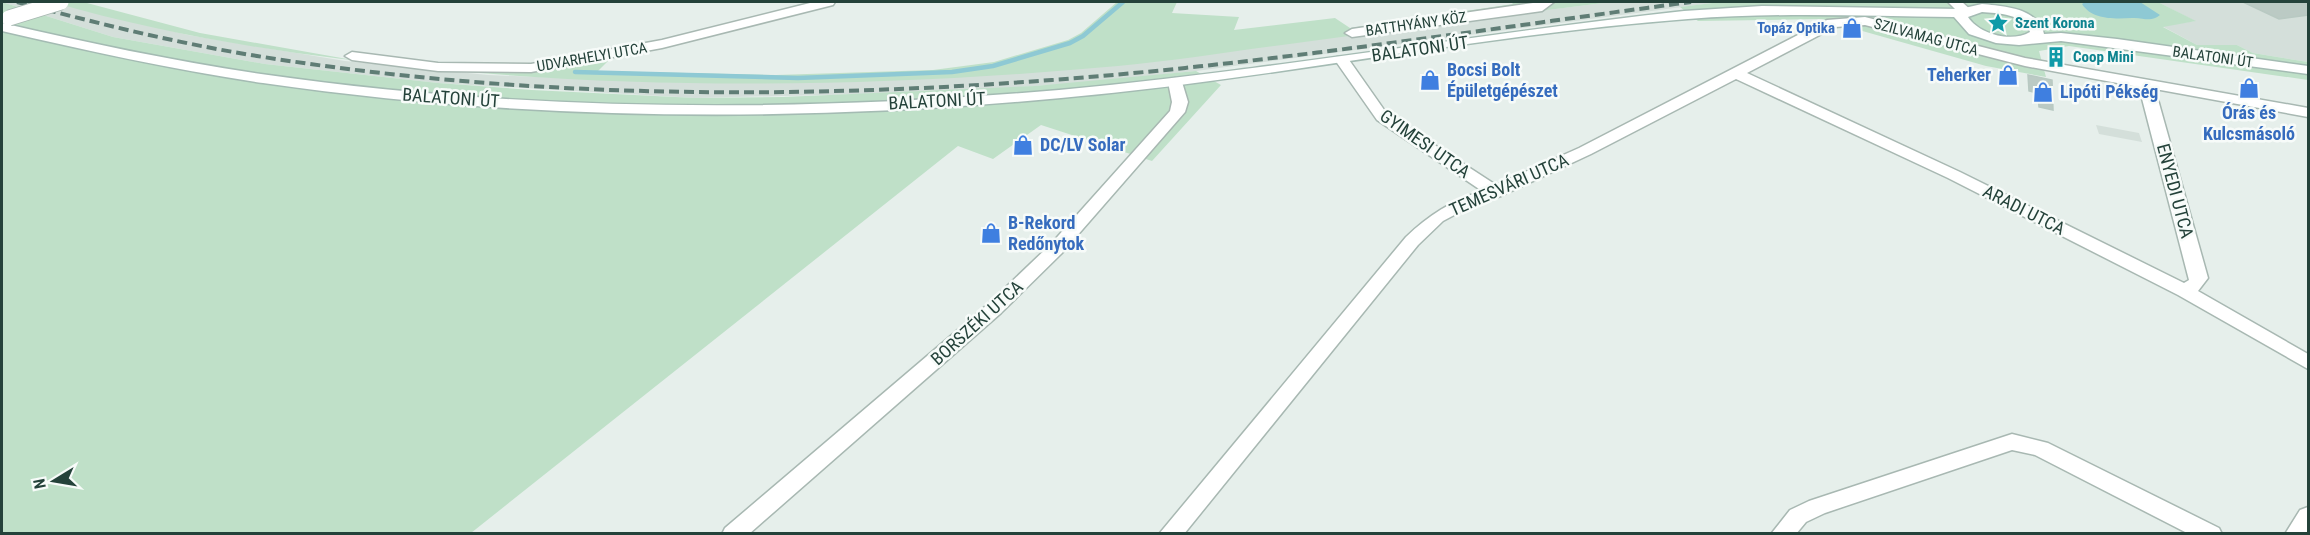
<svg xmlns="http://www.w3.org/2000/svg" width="2310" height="535" font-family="'Roboto Condensed',sans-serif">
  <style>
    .built { fill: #d4dfda }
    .green { fill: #bfe0c8 }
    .water { fill: #8ec9d4 }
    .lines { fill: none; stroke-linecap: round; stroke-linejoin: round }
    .stream { stroke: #8ec9d4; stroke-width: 4.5 }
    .building { fill: #bbcac4; stroke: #b8c9c2; stroke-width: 1.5 }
    .minor-casing { stroke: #a8b8b2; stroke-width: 3 }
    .tertiary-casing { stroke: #a8b8b2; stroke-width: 3 }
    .secondary-casing { stroke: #a4bbb3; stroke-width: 3 }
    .minor { fill: #fff; fill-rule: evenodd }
    .tertiary { fill: #fff; fill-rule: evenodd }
    .secondary { fill: #fff; fill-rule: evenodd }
    .rail { stroke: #5f7d75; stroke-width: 4; stroke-dasharray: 10 5; stroke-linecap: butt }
    .minor-bridge-casing { stroke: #a8b8b2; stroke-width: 17; stroke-linecap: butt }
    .minor-bridge { stroke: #fff; stroke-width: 15 }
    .labels { text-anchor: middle; stroke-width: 5; stroke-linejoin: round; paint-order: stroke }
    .far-culture-label { font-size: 15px; font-weight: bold; fill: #0d838f; stroke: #f7fbf9; text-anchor: start }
    .far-street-label { font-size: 15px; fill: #24423a; stroke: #f7fbf9 }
    .far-shop-label { font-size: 15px; font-weight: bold; fill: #366cbe; stroke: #f7fbf9; text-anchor: end }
    .street-label { font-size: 18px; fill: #24423a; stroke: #f7fbf9 }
    .shop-label { font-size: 18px; font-weight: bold; fill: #366cbe; stroke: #f7fbf9; text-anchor: start }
  </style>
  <rect width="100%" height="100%" fill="#e6efeb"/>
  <path class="built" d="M2,2H52L188,35L345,61L488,75L660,82L763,83L1063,70L1611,2H1720L1196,71L1082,83L944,92L696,98L438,83L265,64L113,37Z
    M2158,2H2308V62L2253,53L2237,45H2197L2162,26L2195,21Z
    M2096,125L2139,133L2142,142L2099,134Z"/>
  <path class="green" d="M2,2L113,37L265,64L438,83L532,90L696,98L783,97L1035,86L1196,71L1221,85L1152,161L1041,125L993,159L958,146L471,533H2Z
    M52,2H91L87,3L200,33L347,59L358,52C415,62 474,71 532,64C563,60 593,52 623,46L598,71L776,75L933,70L994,62L1068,40L1081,33L1117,2H1177L1172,13L1239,17L1234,30L1335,18L1350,28L1513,4L1511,2H1611C1501,16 1392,30 1282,45C1228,52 1173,61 1118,66C888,87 654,91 424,68C298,56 173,37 52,2Z
    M1720,2H2158L2196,21L2163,27L2197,45H2237L2253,53L2308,62V80L2069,46L2039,51L2046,77L1986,66L1820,19L1698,21L1680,7Z"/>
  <path class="water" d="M2085,2H2140L2160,15C2151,23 2143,17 2132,18C2115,19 2092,20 2082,4Z"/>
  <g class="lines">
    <path class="stream" d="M575,72L798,78L952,72L993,66L1070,43L1083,36L1123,2"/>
  </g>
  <path class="building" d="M2243,2H2308V15L2279,19Z
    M2028,75L2052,80L2053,110L2039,107L2038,93L2029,91Z"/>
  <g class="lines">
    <g class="minor-casing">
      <path id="minor" d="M814,2H835L833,5L662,48L531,72L438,71L352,60L345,56L352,52L438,63L531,64L662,40Z
        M1540,2H1554L1542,11L1352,37L1345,33L1352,29Z
        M1865,17L2025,58L2308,108V117L2155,89L2208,278L2198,291L2308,354V369L2178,295L1948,178L1736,79L1591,154L1501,196L1473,205L1443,221L1418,245L1184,534H1159L1406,237C1429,215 1451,201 1482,191L1377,120L1335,60L1337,57H1347L1387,114L1496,185L1579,148L1827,20ZM1865,25L2025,66L2139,87L2189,280L2184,283L1960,172L1747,73L1835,27Z
        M1175,78L1182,82L1188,102L1185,112L1062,253L1001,313L749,534H722L725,528L987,305L1050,245L1170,111L1172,102L1168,82Z
        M2012,434L2048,443L2219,528L2222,534H2189L2035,455L2012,450L1825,513L1806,522L1796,534H1771L1790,510L1809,501Z
        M2308,507V534H2285L2300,510Z"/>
    </g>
    <g class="tertiary-casing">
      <path id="tertiary" d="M1948,2H1962L1972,11L1970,14H1960Z"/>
    </g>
    <g class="secondary-casing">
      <path id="secondary" d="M1982,4C2004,6 2038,8 2044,34L2061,33L2117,39L2308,66V74L2061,41L2019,45L1996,43L1969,34L1954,17C1865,16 1777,12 1688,19C1478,35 1271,79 1061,98C797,123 526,121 263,83C175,70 88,51 2,31V23C88,43 174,61 261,74C524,112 795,113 1059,90C1268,71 1475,34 1684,11L1762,6L1960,9ZM1982,12C1997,13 2025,14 2030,32C2011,43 1979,34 1968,17Z"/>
    </g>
    <use href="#minor" class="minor"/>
    <use href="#tertiary" class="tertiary"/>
    <use href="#secondary" class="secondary"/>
    <path class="rail" d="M17,2C96,23 176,43 257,56C518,98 788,100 1052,80C1266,64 1478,30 1691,2"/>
    <g class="minor-bridge-casing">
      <path id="minor-bridge" d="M9,18L61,2"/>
    </g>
    <use href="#minor-bridge" class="minor-bridge"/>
  </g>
  <defs>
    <g id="sight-bare" transform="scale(1.62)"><path d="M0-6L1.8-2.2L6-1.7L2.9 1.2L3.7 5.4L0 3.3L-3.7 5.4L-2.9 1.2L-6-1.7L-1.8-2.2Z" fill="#0f9aa8" stroke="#f7fbf9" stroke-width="2.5" paint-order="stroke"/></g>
    <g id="shop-bare" transform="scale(1.62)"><path d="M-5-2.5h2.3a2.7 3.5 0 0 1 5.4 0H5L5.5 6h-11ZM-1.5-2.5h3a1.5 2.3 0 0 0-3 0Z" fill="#3f7fe0" stroke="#f7fbf9" stroke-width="2.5" paint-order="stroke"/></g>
    <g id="building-bare" transform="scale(1.62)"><path d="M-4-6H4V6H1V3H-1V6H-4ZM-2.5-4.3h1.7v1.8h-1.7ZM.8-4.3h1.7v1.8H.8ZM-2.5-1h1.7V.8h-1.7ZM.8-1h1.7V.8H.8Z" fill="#0f9aa8" stroke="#f7fbf9" stroke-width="2.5" paint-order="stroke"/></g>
  </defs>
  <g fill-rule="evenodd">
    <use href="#sight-bare" x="1998" y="23"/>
    <use href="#shop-bare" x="1852" y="28"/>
    <use href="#building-bare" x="2056" y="57"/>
    <use href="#shop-bare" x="2008" y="75"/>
    <use href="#shop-bare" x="1430" y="80"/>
    <use href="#shop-bare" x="2249" y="88"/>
    <use href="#shop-bare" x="2043" y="92"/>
    <use href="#shop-bare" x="1023" y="145"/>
    <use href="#shop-bare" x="991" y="233"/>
  </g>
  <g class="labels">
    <g class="far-culture-label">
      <text x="2015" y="28">Szent Korona</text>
      <text x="2073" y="62">Coop Mini</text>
    </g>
    <g class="far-street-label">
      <text transform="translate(1416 24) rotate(-8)" y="5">BATTHYÁNY KÖZ</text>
      <text transform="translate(1926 37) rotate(15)" y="5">SZILVAMAG UTCA</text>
      <text transform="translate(592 57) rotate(-10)" y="5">UDVARHELYI UTCA</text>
      <text transform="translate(2213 57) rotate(8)" y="5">BALATONI ÚT</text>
    </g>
    <g class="far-shop-label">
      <text x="1835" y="33">Topáz Optika</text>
    </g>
    <g class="street-label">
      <text transform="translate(1420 49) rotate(-8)" y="6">BALATONI ÚT</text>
      <text transform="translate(451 98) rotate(4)" y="6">BALATONI ÚT</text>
      <text transform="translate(937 101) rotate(-3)" y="6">BALATONI ÚT</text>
      <text transform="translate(1425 144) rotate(35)" y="6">GYIMESI UTCA</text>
      <text transform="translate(1509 185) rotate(-24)" y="6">TEMESVÁRI UTCA</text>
      <text transform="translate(2175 191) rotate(75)" y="6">ENYEDI UTCA</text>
      <text transform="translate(2024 210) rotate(27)" y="6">ARADI UTCA</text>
      <text transform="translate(977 323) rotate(-42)" y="6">BORSZÉKI UTCA</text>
    </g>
    <g class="shop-label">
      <text x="1447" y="76">Bocsi Bolt<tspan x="1447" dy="21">Épületgépészet</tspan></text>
      <text x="1991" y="81" text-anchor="end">Teherker</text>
      <text x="2060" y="98">Lipóti Pékség</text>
      <text x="2249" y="119" text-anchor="middle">Órás és<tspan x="2249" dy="21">Kulcsmásoló</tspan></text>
      <text x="1040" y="151">DC/LV Solar</text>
      <text x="1008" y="229">B-Rekord<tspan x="1008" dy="21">Redőnytok</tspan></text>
    </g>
  </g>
  <rect width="2310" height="535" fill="none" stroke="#24423a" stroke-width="6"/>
  <g transform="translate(54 481) rotate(259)" stroke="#f7fbf9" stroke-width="4.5" paint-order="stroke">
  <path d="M0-4.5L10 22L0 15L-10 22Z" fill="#24423a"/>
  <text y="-9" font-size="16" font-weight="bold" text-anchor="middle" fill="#24423a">N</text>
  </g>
</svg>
